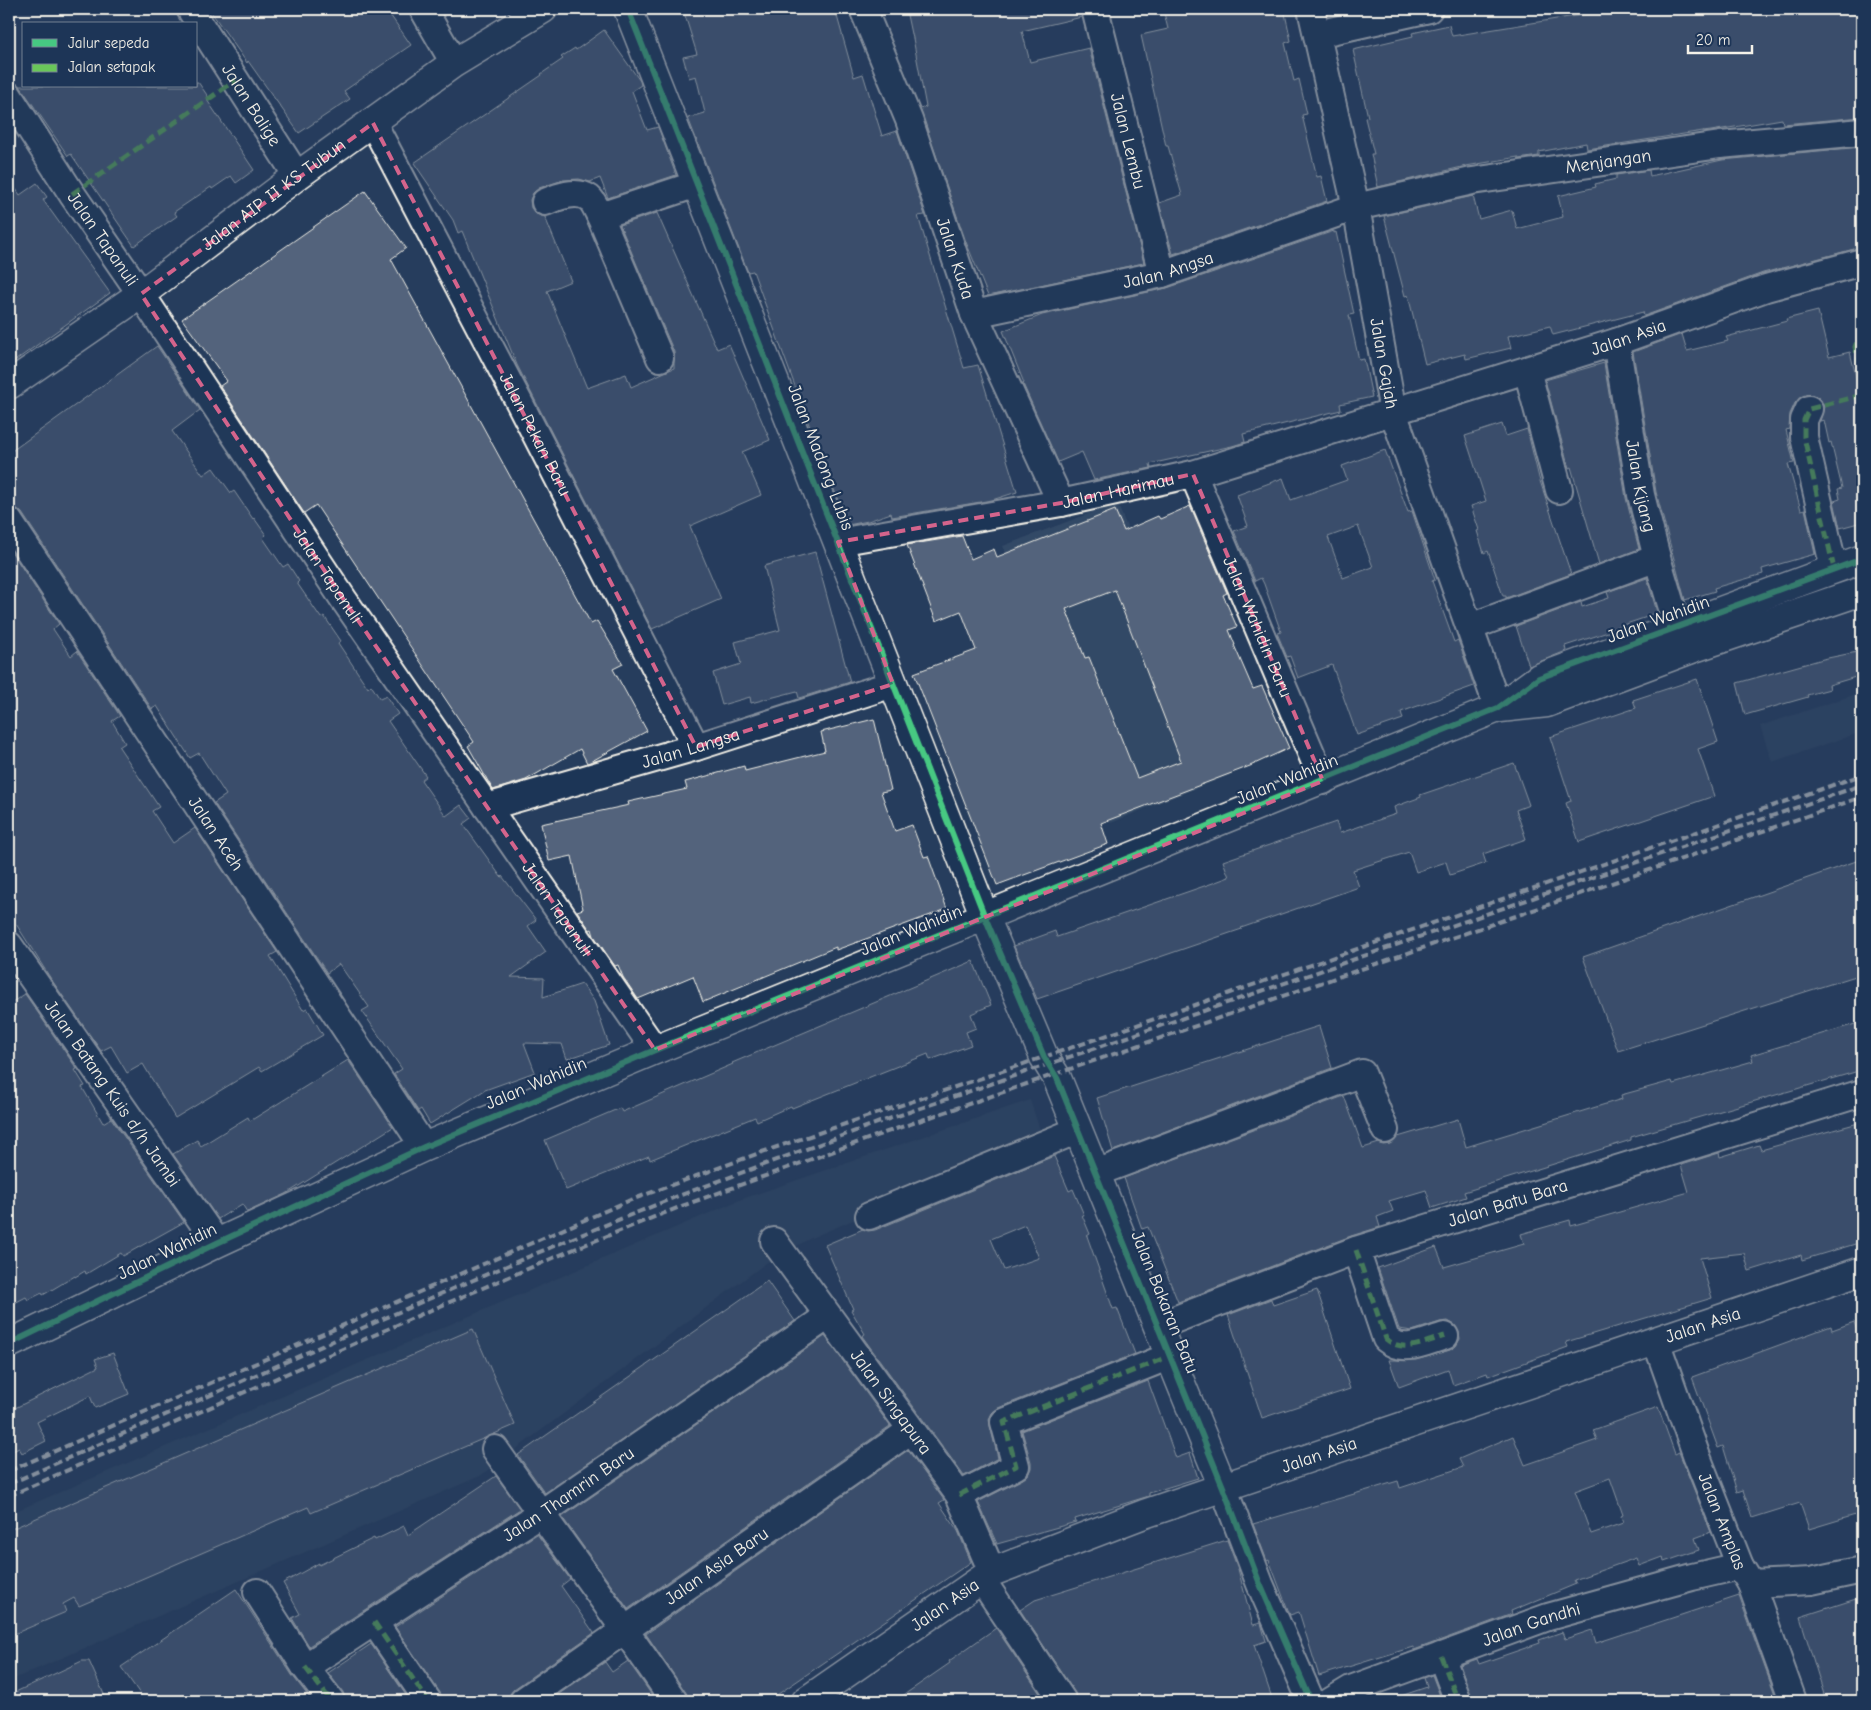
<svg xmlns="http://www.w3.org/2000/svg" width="1871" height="1710" font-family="'Comic Neue',sans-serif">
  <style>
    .built { fill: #334966 }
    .building { fill: #52647b; stroke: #f4f1e8; fill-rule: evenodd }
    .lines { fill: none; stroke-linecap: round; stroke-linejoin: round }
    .street-casing { stroke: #f4f1e8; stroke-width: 30 }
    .secondary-casing { stroke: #f4f1e8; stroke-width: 31 }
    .street { stroke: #1d3557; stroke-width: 26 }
    .secondary { stroke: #1d3557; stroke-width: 28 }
    .rail { stroke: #f4f1e8; stroke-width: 4; stroke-dasharray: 8 4; stroke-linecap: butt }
    .quiet { stroke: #6ac65a; stroke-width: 5; stroke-dasharray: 10 5; stroke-linecap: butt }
    .cycleway-casing { stroke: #1d3557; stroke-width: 9 }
    .cycleway { stroke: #46c982; stroke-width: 6 }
    .marked { fill: none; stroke: #d4648c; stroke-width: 4; stroke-dasharray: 10 6; stroke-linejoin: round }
    .labels { text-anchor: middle; stroke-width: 4.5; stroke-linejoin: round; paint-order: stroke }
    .street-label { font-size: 18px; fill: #f4f1e8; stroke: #1d3557 }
  </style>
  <rect width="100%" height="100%" fill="#263d5d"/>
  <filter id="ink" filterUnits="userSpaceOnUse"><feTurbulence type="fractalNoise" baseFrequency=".02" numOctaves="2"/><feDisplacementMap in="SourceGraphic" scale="10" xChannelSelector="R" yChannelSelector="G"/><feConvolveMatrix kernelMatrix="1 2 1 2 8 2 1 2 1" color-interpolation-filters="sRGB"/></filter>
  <g filter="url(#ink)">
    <path class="built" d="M1117,503L1230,775L1156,804L1111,823L1003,546Z
      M1862,692V732L1772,762L1760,726Z
      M1030,1100L1043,1139L811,1238L766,1263L480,1476L9,1681V1514L742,1199Z"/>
    <path class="building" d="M209,9H386L411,45L344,91L350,99L299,133L248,61L247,63L231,40Z
      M683,9H835L854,77L863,74L882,136L897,131L925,215L918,216L964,368L978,365L1017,492L992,500L892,517L891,513L868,521L848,525L815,441L753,271L748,272L688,118L705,113L696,76L689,78L683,57L697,54Z
      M937,9H1080L1082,17L1022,31L1030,62L1089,48L1144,263L988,296L966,242L920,109L926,107L912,33L911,34L907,15Z
      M1163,9H1284L1291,41L1285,43L1294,81L1299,79L1307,114L1302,115L1317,177L1321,176L1327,201L1173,254L1159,203L1182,195L1168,146H1166L1141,35L1168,29Z
      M1618,9H1862V117L1783,124L1782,119L1711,131L1703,132V131L1587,149L1586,143L1539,152V156L1518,159V157L1466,166L1378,187L1371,154H1374L1365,118L1368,117L1353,50L1413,36L1412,33L1449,25L1452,36Z
      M604,30L640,81L641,85L632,91L647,130L658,127L676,175L608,198L600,178L590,182L579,179L563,180L539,188L533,193L530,200L531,208L536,214L545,217L571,281L547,291L567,340L587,388L626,374L631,387L674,368V352L620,225L657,213L717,349L729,344L770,440L742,452L761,495L690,526L721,599L652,629L517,365L462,231L458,233L453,220L414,163L542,75L541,74L563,59L561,57L575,48L576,50Z
      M196,82H198L209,98L207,100L254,170L236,183L231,176L212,189L211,187L174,212L177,216L134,246L71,154L68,156L20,86H196Z
      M1862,147V247L1763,273L1644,316L1643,312L1553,335L1550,326L1508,336L1511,348L1466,359L1465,354L1425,364L1408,295L1405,296L1384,216L1473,196L1479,219L1512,210L1517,229L1563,217L1558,196L1596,187L1595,184L1616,179V175L1649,170L1650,176L1722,160Z
      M9,179L20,195L37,183L47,197L43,200L110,293L9,365Z
      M365,191L406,248L391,259L591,624L597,621L623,664L613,669L647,731L590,762L587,763L580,749L526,780L493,790L468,746L474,742L316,505L304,513L220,386L227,381L182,319Z
      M1334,231V233L1336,232L1354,314L1349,315L1359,360L1364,359L1372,397L1340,404L1341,410L1243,434L1245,442L1232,446L1150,464L1151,468L1094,480L1082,452L1058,462L1023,384L1024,383L1003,331L1042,315L1167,288Z
      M1818,311L1829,357L1850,352L1862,401V522L1840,528L1834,501L1840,499L1838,489L1842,488L1831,442L1829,443L1824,420L1820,421L1824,407L1821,400L1816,396L1808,394L1801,397L1795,403L1790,414L1789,429L1786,430L1794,463L1788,464L1801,510L1805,509L1815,554L1762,569L1763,574L1714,588L1715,591L1685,600L1656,492L1633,352L1682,334L1687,351L1728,341L1726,337L1787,321L1786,319Z
      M157,346L200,410L172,431L203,475L213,468L231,493L234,491L253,519L254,518L266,535L263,538L283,567L288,564L299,581L297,583L321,618L324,616L341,641L338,643L368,688L371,685L380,699L386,696L398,714L388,721L426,776L421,780L446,816L461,805L471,818L463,824L501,877L502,876L536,920L528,926L546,952L511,977L544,978L543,997L582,984L594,1001L609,1045L567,1059L562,1044L524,1043L535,1072L485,1090L430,1124L421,1109L418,1111L394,1074L402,1069L362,1011L369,1007L339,964L327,973L214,803L226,795L199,753L190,758L157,706L152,709L22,513L16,508L9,506V453Z
      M1604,363L1626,498L1639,549L1599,564L1571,467L1569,468L1545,380Z
      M1502,424L1506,436L1527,429L1539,478L1571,574L1506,598V596H1503L1488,551L1484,553L1477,531L1479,530L1471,506L1486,501L1465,436Z
      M1385,450L1408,512L1412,511L1435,580L1432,581L1454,642L1458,640L1474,686L1401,712L1403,719L1357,735L1332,665L1298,678L1290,656L1287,657L1277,633L1281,632L1264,584L1261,578L1255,581L1234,531L1248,526L1237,495L1283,478L1291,500L1347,480L1342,466ZM1358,526L1373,567L1343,578L1328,537Z
      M1190,506L1227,593L1223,595L1237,627L1229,630L1235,645H1234L1253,689L1262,686L1289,748L1250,766L1101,823L1108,844L997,885L914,673L976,650L961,611L936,621L907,545L962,536L971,559L994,549L997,557L1115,510L1124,531L1158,516L1160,519ZM1115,590L1181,761L1137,778L1089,657L1085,658L1066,609Z
      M9,548L59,624L53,629L71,656L77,651L120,716L112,721L125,743L119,747L159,807L152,811L173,843L195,828L277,952L270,956L303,1010L307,1008L323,1035L262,1071L259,1067L175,1118L143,1064L127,1073L111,1046L101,1051L51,979L16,924L9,928Z
      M815,552L850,682L799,698L797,691L751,703L750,697L722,705L713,673L741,664L735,642L780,630L764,566Z
      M1647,578L1657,612L1647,616V617L1611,629V631L1565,646L1566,651L1529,666L1516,626L1581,602L1582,607L1609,598L1607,592Z
      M1862,651V675L1829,685L1830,689L1807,695L1808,697L1745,715L1737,683L1823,659Z
      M1697,679L1718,742L1698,749L1714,796L1579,842L1566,803L1571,801L1550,737L1636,708L1633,700Z
      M874,719L891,790L881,792L895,831L912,825L924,857L928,856L947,909L836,950V947L703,1002L693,976L638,999L623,977L618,965L615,966L594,936L592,929L590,930L577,911L583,909L572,856L549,861L541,824L629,805L628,802L687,789L685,782L744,766L745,771L825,751L821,732Z
      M1514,763L1529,805L1516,810L1526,839L1483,854L1486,863L1450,875L1446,862L1416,872L1409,852L1353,870L1359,887L1241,928L1242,929L1230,933L1037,999L1014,946L1055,931L1057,937L1213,883L1229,877L1223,861L1336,822L1340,833L1396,814L1394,807L1421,797L1420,795Z
      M1862,859V974L1618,1051L1583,957Z
      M973,961L991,1005L971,1014L976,1028L966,1032L971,1045L930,1060L928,1054L792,1108L791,1106L757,1121L755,1117L650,1160L649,1156L566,1190L545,1140L620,1108L622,1112L733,1064L732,1063Z
      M25,994L77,1069L75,1070L85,1086L82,1087L103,1123L111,1118L184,1222L123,1256L121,1253L86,1274L85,1271L75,1277V1276L43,1295L42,1293L28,1300L26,1297L9,1306V1004Z
      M1862,1022V1070L1631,1137V1140L1464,1192L1466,1197L1432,1208L1426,1190L1389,1201L1393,1211L1377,1217L1380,1227L1351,1236L1178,1302L1148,1227L1142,1229L1124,1178L1344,1096L1363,1148L1379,1143L1383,1145L1390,1144L1398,1137L1458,1119L1466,1147L1622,1099L1621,1095L1672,1081L1673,1084L1753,1061L1751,1055Z
      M1319,1026L1332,1068L1113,1151L1097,1098Z
      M348,1060L393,1127L286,1194L247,1212L242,1204L218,1219L173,1154L197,1140L201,1146L248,1117L250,1121Z
      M1862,1122V1242L1802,1260L1801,1255L1749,1271L1744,1253L1700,1258L1712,1298L1566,1342L1568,1347L1488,1376L1487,1373L1453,1385L1448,1369L1399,1387L1389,1360H1416L1450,1350L1456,1346L1460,1339L1459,1332L1455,1325L1448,1321L1440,1322L1412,1331L1399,1329L1378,1268L1436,1247L1444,1267L1524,1244L1521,1234L1570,1220L1571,1226L1689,1192L1681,1165L1719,1153L1720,1157L1759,1145L1761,1150Z
      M1054,1156L1069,1191L1073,1189L1084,1215H1082L1090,1234L1087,1236L1113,1309L1117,1308L1135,1354L998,1408L992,1413L989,1419L990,1426L998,1458L964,1476L862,1336L865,1334L851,1310L853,1309L825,1245L863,1229L868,1231L875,1230ZM1025,1225L1039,1258L1004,1270L991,1239Z
      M767,1281L795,1321L545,1493L518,1455Z
      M1317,1290L1350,1389L1262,1418L1228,1315L1271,1299L1273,1305Z
      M1854,1322L1862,1346V1513L1809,1529L1800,1503L1752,1518L1743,1490L1737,1492L1723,1446L1718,1448L1692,1377L1831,1326L1832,1330Z
      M473,1329L515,1425L311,1513L308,1507L79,1606L74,1598L63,1604L66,1612L9,1636V1530Z
      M825,1336L890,1426L628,1609L562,1517Z
      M113,1353L129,1394L95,1408L90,1396L37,1422L46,1441L22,1453L19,1448L9,1453V1411L98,1367L95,1359Z
      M1148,1381L1176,1458L1190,1453L1198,1478L1149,1493V1496L1075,1519L1076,1522L997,1544L978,1502L1023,1479L1028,1475L1031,1468V1462L1022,1431Z
      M1658,1407L1675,1454L1679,1452L1711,1532L1695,1538L1699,1550L1664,1562L1663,1557L1639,1566L1636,1558L1574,1580L1576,1584L1511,1611L1512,1614L1414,1650L1413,1647L1319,1676L1299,1612L1290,1615L1269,1560L1267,1561L1253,1524L1398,1481L1400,1488L1463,1467L1459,1459L1513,1436L1525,1465L1597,1440L1593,1430ZM1610,1478L1623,1515L1621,1516L1623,1523L1591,1534L1575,1491Z
      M908,1450L944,1500L939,1503L958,1531L971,1562L768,1701H689L686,1693L646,1634Z
      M496,1476L520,1509L309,1646L292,1618L300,1614L283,1583L319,1563V1565L374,1538L375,1540L404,1526L408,1535Z
      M537,1534L570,1579L561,1586L594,1633L514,1689L510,1694L508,1701H443L440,1693L395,1627Z
      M1227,1540L1238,1569L1253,1625L1261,1623L1266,1641L1254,1645L1272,1698L1261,1701H1079L1075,1693L1020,1610L1035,1600Z
      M236,1589L292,1675L312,1701H145L121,1667Z
      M1739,1596L1777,1701H1473L1460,1665L1477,1659L1479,1664L1540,1643L1539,1640L1562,1632L1565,1639L1592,1630L1596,1643Z
      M1862,1597V1701H1826L1800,1617Z
      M996,1628L1045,1701H895L950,1663L949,1661Z
      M371,1644L410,1701H346L343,1692L328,1673Z
      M82,1661H89L107,1701H9V1695Z
      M628,1661L656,1701H549L605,1662L612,1672Z
      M1432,1675L1442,1701H1396L1395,1698L1427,1687L1424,1678Z"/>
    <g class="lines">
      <g class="street-casing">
        <g id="street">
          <path id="s1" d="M190,9L297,176"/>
          <path d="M423,9L454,63"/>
          <path id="s2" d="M863,9L909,120L974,314L1061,503"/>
          <path id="s3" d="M1095,9L1162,274"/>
          <path id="s4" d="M1311,9L1356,207L1393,412L1498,708"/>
          <path d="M1317,34L1429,9"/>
          <path id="s5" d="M9,96L72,194L141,294L344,600L655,1050"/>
          <path id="s6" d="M373,123L519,402L696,747"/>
          <path d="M545,202C557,197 576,189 589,198C594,202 597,210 600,216"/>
          <path id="s7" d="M974,314L1162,274L1356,207L1472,181L1720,145L1862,132"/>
          <path id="s8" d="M1616,342L1641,495L1657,558L1678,628"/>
          <path d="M660,358L600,216L697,184"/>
          <path d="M1527,370L1559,490"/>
          <path d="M1809,409L1804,420V437L1834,569"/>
          <path id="s9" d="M1193,474L1323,781"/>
          <path id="s10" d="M9,521L424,1147"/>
          <path id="s11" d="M838,542L1061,503L1193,474L1616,342L1766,288L1862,262"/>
          <path d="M1470,627L1657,558"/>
          <path id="s12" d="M487,807L696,747L893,684"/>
          <path id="s13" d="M9,945L217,1243"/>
          <path d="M1096,1173L1362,1073L1385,1130"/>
          <path d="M869,1216L1078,1130"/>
          <path id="s14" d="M774,1241L959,1495L992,1572"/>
          <path d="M1356,1250L1386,1339C1404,1354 1424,1342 1445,1336"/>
          <path id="s15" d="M1158,1326L1356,1250L1862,1093"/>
          <path id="s16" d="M1656,1341L1696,1454L1740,1566L1751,1584L1793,1701"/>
          <path d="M495,1449C554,1533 616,1615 674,1701"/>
          <path d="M1223,1487L1260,1584L1311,1701"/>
          <path d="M959,1495L1016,1466L1004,1422L1170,1356"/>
          <path d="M982,1580L1063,1701"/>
          <path d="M1751,1584L1811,1581L1862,1570"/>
          <path d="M257,1592L305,1667L331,1701"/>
          <path d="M374,1622L428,1701"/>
          <path d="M1441,1656L1458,1701"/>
          <path id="s17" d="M305,1667L540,1514L828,1316"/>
          <path id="s18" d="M523,1701L911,1430"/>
          <path id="s19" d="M1331,1701L1351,1689L1548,1617L1692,1577L1740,1566"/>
        </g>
      </g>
      <g class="secondary-casing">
        <g id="secondary">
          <path d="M628,9L985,917L1044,1057L1057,1078L1223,1487"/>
          <path id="s20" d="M9,385L141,294L297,176L454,63L543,9"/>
          <path d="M1500,708L1547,703L1697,647L1862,591"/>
          <path d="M9,1344L217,1243L424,1147L655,1050L1498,708L1539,678L1862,559"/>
          <path id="s21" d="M806,1701L992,1572L1144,1514L1862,1271"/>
        </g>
      </g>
      <use href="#street" class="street"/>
      <use href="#secondary" class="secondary"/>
      <path class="rail" d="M9,1471L628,1201L762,1152L1044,1057L1862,775
        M9,1484L426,1300L568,1240L678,1196L880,1122L1862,785
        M9,1496L431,1310L572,1250L682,1206L884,1133L1862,797"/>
      <path class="quiet" d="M72,194L236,80
        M1862,329L1855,347L1862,370
        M1834,569L1804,437V420L1809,409L1862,395
        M1356,1250L1386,1339C1404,1354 1424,1342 1445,1336
        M959,1495L1016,1466L1004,1422L1170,1356
        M374,1622L428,1701
        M1441,1656L1458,1701
        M305,1667L331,1701"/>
      <g class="cycleway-casing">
        <path id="cycleway" d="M628,9L985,917L1044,1057L1057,1078L1223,1487L1260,1584L1311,1701
          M9,1344L217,1243L424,1147L655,1050L1498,708L1539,678L1862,559"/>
      </g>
      <use href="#cycleway" class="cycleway"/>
    </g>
  </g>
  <path d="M0 0H1871V1710H0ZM373,123L696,747L893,684L838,542L1061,503L1193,474L1323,781L655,1050L344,600L141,294Z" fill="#263d5d" fill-opacity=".55" fill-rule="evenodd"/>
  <path class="marked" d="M373,123L696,747L893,684L838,542L1061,503L1193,474L1323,781L655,1050L344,600L141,294Z"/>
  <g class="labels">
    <g class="street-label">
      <text dy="6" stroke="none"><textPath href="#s1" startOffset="114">Jalan Balige</textPath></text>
      <text dy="6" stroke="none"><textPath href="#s3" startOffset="136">Jalan Lembu</textPath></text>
      <text dy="6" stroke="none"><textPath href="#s7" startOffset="654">Menjangan</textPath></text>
      <text dy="6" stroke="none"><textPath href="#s20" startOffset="326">Jalan AIP II KS Tubun</textPath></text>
      <text dy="6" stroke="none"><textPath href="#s5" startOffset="171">Jalan Tapanuli</textPath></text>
      <text dy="6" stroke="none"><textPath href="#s2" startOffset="266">Jalan Kuda</textPath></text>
      <text dy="6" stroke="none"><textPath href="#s7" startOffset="199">Jalan Angsa</textPath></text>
      <text dy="6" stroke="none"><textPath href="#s11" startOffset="818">Jalan Asia</textPath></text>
      <text dy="6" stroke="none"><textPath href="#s4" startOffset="362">Jalan Gajah</textPath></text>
      <text dy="6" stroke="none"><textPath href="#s6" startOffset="351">Jalan Pekan Baru</textPath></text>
      <text transform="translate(821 457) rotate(69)" y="6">Jalan Madong Lubis</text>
      <text dy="6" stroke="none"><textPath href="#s8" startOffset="146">Jalan Kijang</textPath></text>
      <text dy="6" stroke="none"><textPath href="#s11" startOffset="285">Jalan Harimau</textPath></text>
      <text dy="6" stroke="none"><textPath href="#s5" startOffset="576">Jalan Tapanuli</textPath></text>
      <text transform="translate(1658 619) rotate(-20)" y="6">Jalan Wahidin</text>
      <text dy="6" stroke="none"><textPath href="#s9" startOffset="166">Jalan Wahidin Baru</textPath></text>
      <text dy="6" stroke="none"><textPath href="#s12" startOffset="212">Jalan Langsa</textPath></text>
      <text transform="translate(1287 779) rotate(-22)" y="6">Jalan Wahidin</text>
      <text dy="6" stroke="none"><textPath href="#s10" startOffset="375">Jalan Aceh</textPath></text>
      <text dy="6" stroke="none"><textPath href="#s5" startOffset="981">Jalan Tapanuli</textPath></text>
      <text transform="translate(911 930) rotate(-22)" y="6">Jalan Wahidin</text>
      <text transform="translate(536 1083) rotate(-23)" y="6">Jalan Wahidin</text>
      <text dy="6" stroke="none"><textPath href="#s13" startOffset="181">Jalan Batang Kuis d/h Jambi</textPath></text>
      <text dy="6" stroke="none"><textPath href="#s15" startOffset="371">Jalan Batu Bara</textPath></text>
      <text transform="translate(167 1251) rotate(-26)" y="6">Jalan Wahidin</text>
      <text transform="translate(1165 1302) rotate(68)" y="6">Jalan Bakaran Batu</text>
      <text dy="6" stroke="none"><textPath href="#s21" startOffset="979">Jalan Asia</textPath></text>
      <text dy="6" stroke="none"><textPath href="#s14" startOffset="199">Jalan Singapura</textPath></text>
      <text dy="6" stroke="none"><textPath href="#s21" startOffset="574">Jalan Asia</textPath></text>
      <text dy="6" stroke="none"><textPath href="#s17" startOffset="315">Jalan Thamrin Baru</textPath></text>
      <text dy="6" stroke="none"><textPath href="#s16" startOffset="192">Jalan Amplas</textPath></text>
      <text dy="6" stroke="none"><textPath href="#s18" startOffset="236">Jalan Asia Baru</textPath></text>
      <text dy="6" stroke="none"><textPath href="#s21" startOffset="169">Jalan Asia</textPath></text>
      <text dy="6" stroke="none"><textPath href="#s19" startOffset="215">Jalan Gandhi</textPath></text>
    </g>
  </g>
  <rect width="1871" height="1710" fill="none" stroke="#1d3557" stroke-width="30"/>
  <rect x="15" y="15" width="1841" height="1680" fill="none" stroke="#f4f1e8" stroke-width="2" filter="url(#ink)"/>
  <rect x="22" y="22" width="175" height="65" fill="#1d3557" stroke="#738091"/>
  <rect x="32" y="39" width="25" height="8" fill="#46c982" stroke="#738091"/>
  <text x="68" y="48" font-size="15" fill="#f4f1e8">Jalur sepeda</text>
  <rect x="32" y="64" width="25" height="8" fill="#6ac65a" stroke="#738091"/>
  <text x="68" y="72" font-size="15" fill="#f4f1e8">Jalan setapak</text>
  <path d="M1688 45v8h64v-8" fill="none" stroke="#f4f1e8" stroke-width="2.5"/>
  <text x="1696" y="45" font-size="15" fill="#f4f1e8" stroke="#1d3557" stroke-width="4" paint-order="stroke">20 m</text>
</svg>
